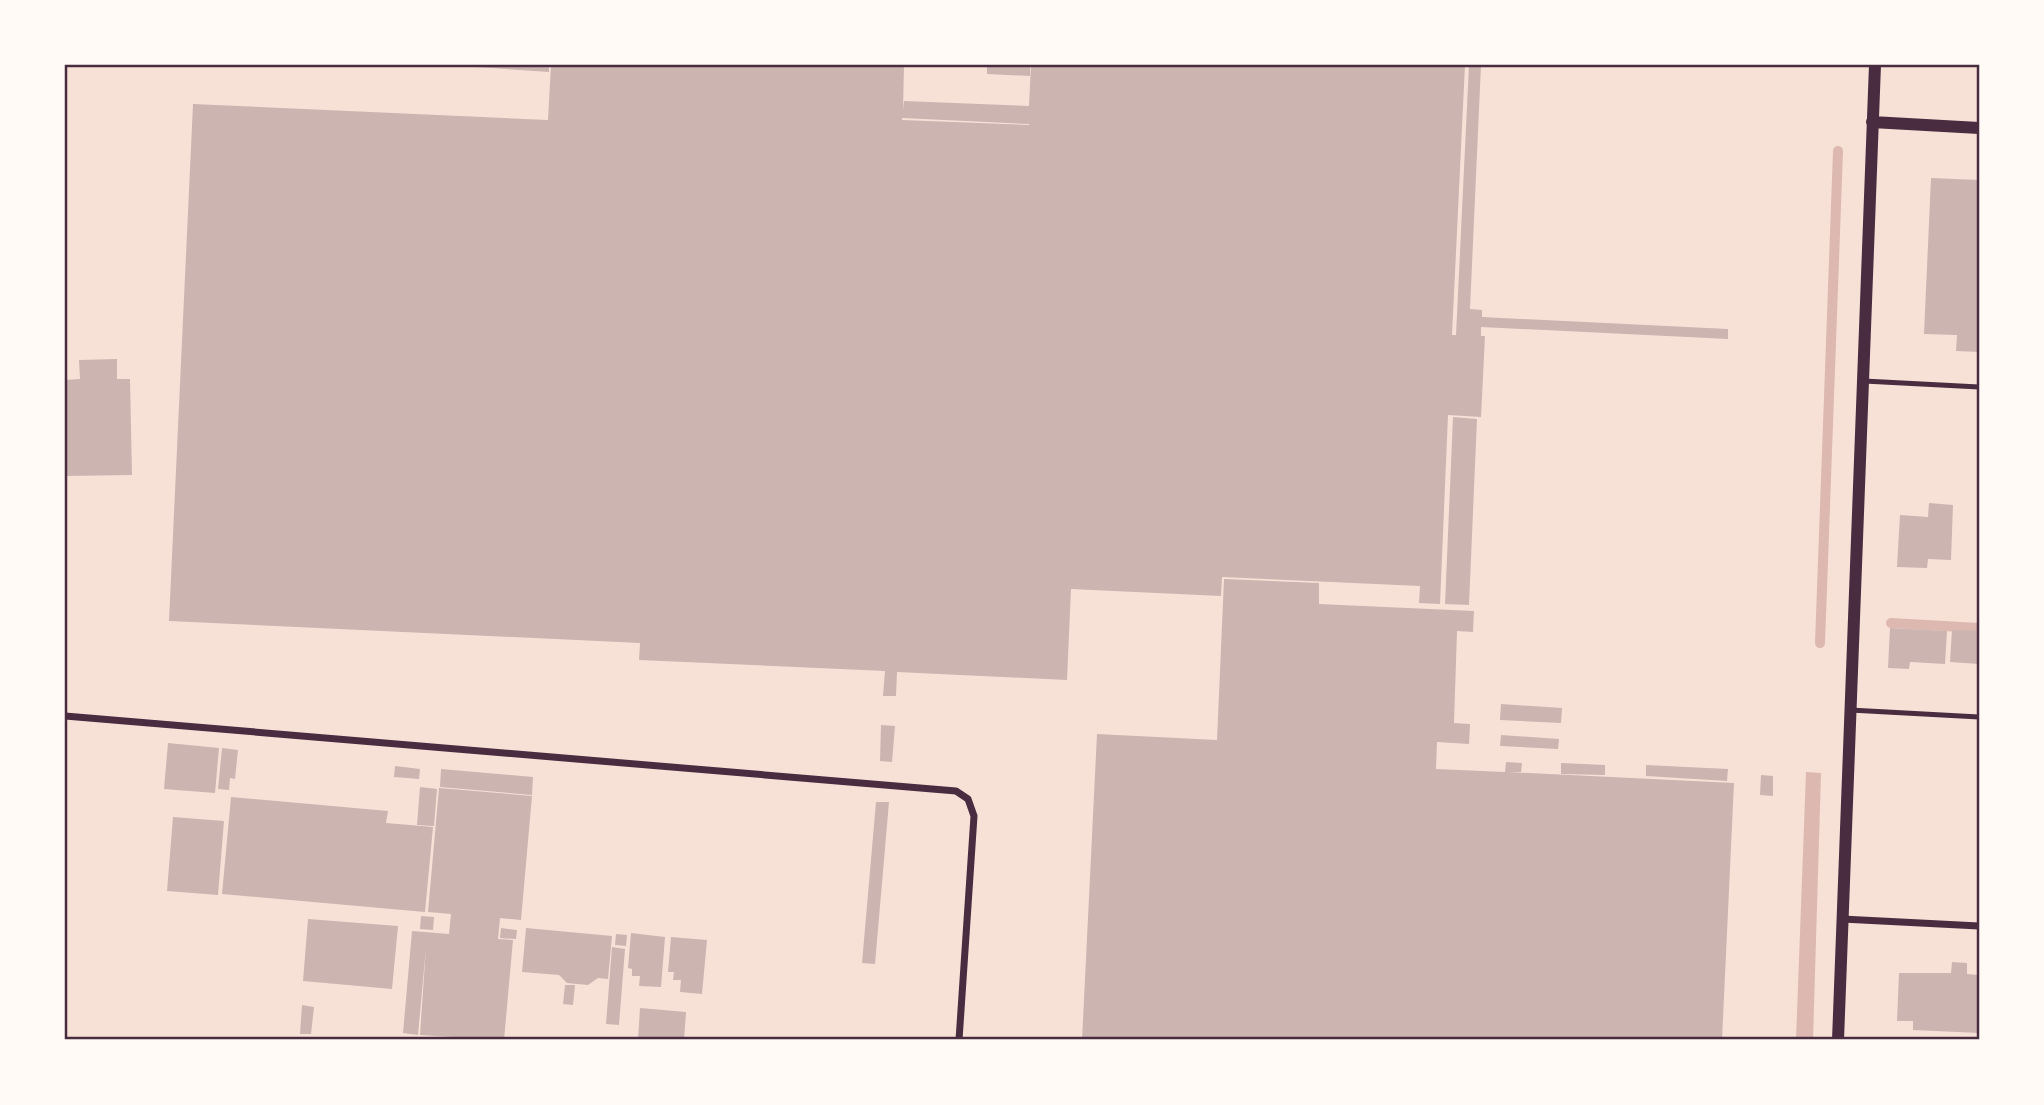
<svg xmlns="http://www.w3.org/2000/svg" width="2044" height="1105" font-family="'Archivo Narrow',sans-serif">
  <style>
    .water { fill: #dcb8b0 }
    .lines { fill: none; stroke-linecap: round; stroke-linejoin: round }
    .stream { stroke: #dcb8b0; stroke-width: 10 }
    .building { fill: #ccb4b1; fill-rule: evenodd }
    .service { stroke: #4a2c40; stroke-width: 5 }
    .minor { stroke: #4a2c40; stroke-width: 7 }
    .tertiary { stroke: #4a2c40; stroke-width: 12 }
    .neatline { fill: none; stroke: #4a2c40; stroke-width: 2.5 }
  </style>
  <rect width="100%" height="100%" fill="#f7e1d7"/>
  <path class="water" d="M1806,772L1821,773L1813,1040H1796Z"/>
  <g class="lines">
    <path class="stream" d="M1891,623L1979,628
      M1820,643L1838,151"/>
  </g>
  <path class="building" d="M446,65H549V72Z
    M551,65H904L903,110L904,101L1029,106L1031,65H1465L1452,335H1456L1469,65H1481L1470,309L1482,310V317L1728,329V339L1481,327V336H1485L1481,417L1448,415L1440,604L1419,603L1420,586L1222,577L1221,596L1071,589L1067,680L897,672L896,696H883L885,671L639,660L640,643L169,621L193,104L548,120ZM902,118L1029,124V125L902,120Z
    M987,65H1030V76L987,74Z
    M1931,178L1979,180V352L1956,351L1957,335L1924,334Z
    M117,359V379H130L132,475L65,476V380L80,379L79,360Z
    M1453,417L1477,419L1469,605L1445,604Z
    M1929,503L1953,505L1951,560L1928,559L1927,568L1897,567L1900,515L1928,517Z
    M1224,579L1319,583V604L1474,611L1473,632L1457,631L1454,723L1470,724L1469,744L1437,742L1436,769L1505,772L1506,762L1522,763L1521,772H1508L1734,783L1722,1040H1082L1097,734L1217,740Z
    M1890,628L1947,631L1945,664L1910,662L1909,669L1888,668Z
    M1952,630L1979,631V664L1950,662Z
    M1501,704L1562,708L1561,723L1500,720Z
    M881,725L895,726L892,762L880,761Z
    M1501,735L1559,739L1558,749L1500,746Z
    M168,743L219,748L215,793L164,789Z
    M222,748L238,750L235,779L230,778L229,790L218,789Z
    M1561,763L1605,765V775L1561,774Z
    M1646,765L1728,769L1727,781L1646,776Z
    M395,766L420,769L419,779L394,777Z
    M441,769L533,777L532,795L440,787Z
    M1761,775L1773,776V796L1760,795Z
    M420,787L437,789L434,826L417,825Z
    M439,788L532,796L521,920L500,918L498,939L513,940L504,1040L420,1035L426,947L418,1035L403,1033L412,931L449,934L451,914L428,912Z
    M231,797L388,811L386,823L433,827L425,912L222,894Z
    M876,802H889L875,964L862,963Z
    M173,817L224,821L218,895L167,891Z
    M421,916L434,917L433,930L420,929Z
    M308,919L398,926L392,989L303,981Z
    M501,928L517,930L516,939L500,938Z
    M526,928L612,936L608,979L598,978L588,985L567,983L559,975L522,972Z
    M631,933L665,937L661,987L639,986L640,976H632V969L628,968Z
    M616,934L627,935L626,946L615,945Z
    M671,937L707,940L702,994L680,992L681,980H673L674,972H668Z
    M612,947L625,949L619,1025L606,1024Z
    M1952,962L1967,963V974L1979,975V1033L1913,1030V1021H1897L1899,973H1951Z
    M565,985H575L573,1005L563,1004Z
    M302,1005L314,1007L311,1034H300Z
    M640,1008L686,1012L684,1040H638Z"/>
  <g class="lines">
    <path class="service" d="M1864,381L1979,387
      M1850,710L1979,717"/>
    <path class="minor" d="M65,716L956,791L968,799L974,816L959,1040
      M1842,919L1979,926"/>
    <path class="tertiary" d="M1872,122L1979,128
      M1838,1040L1875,65"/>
  </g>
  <rect width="2044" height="1105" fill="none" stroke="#fffaf5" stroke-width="133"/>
  <rect x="66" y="66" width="1912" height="972" class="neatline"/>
</svg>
